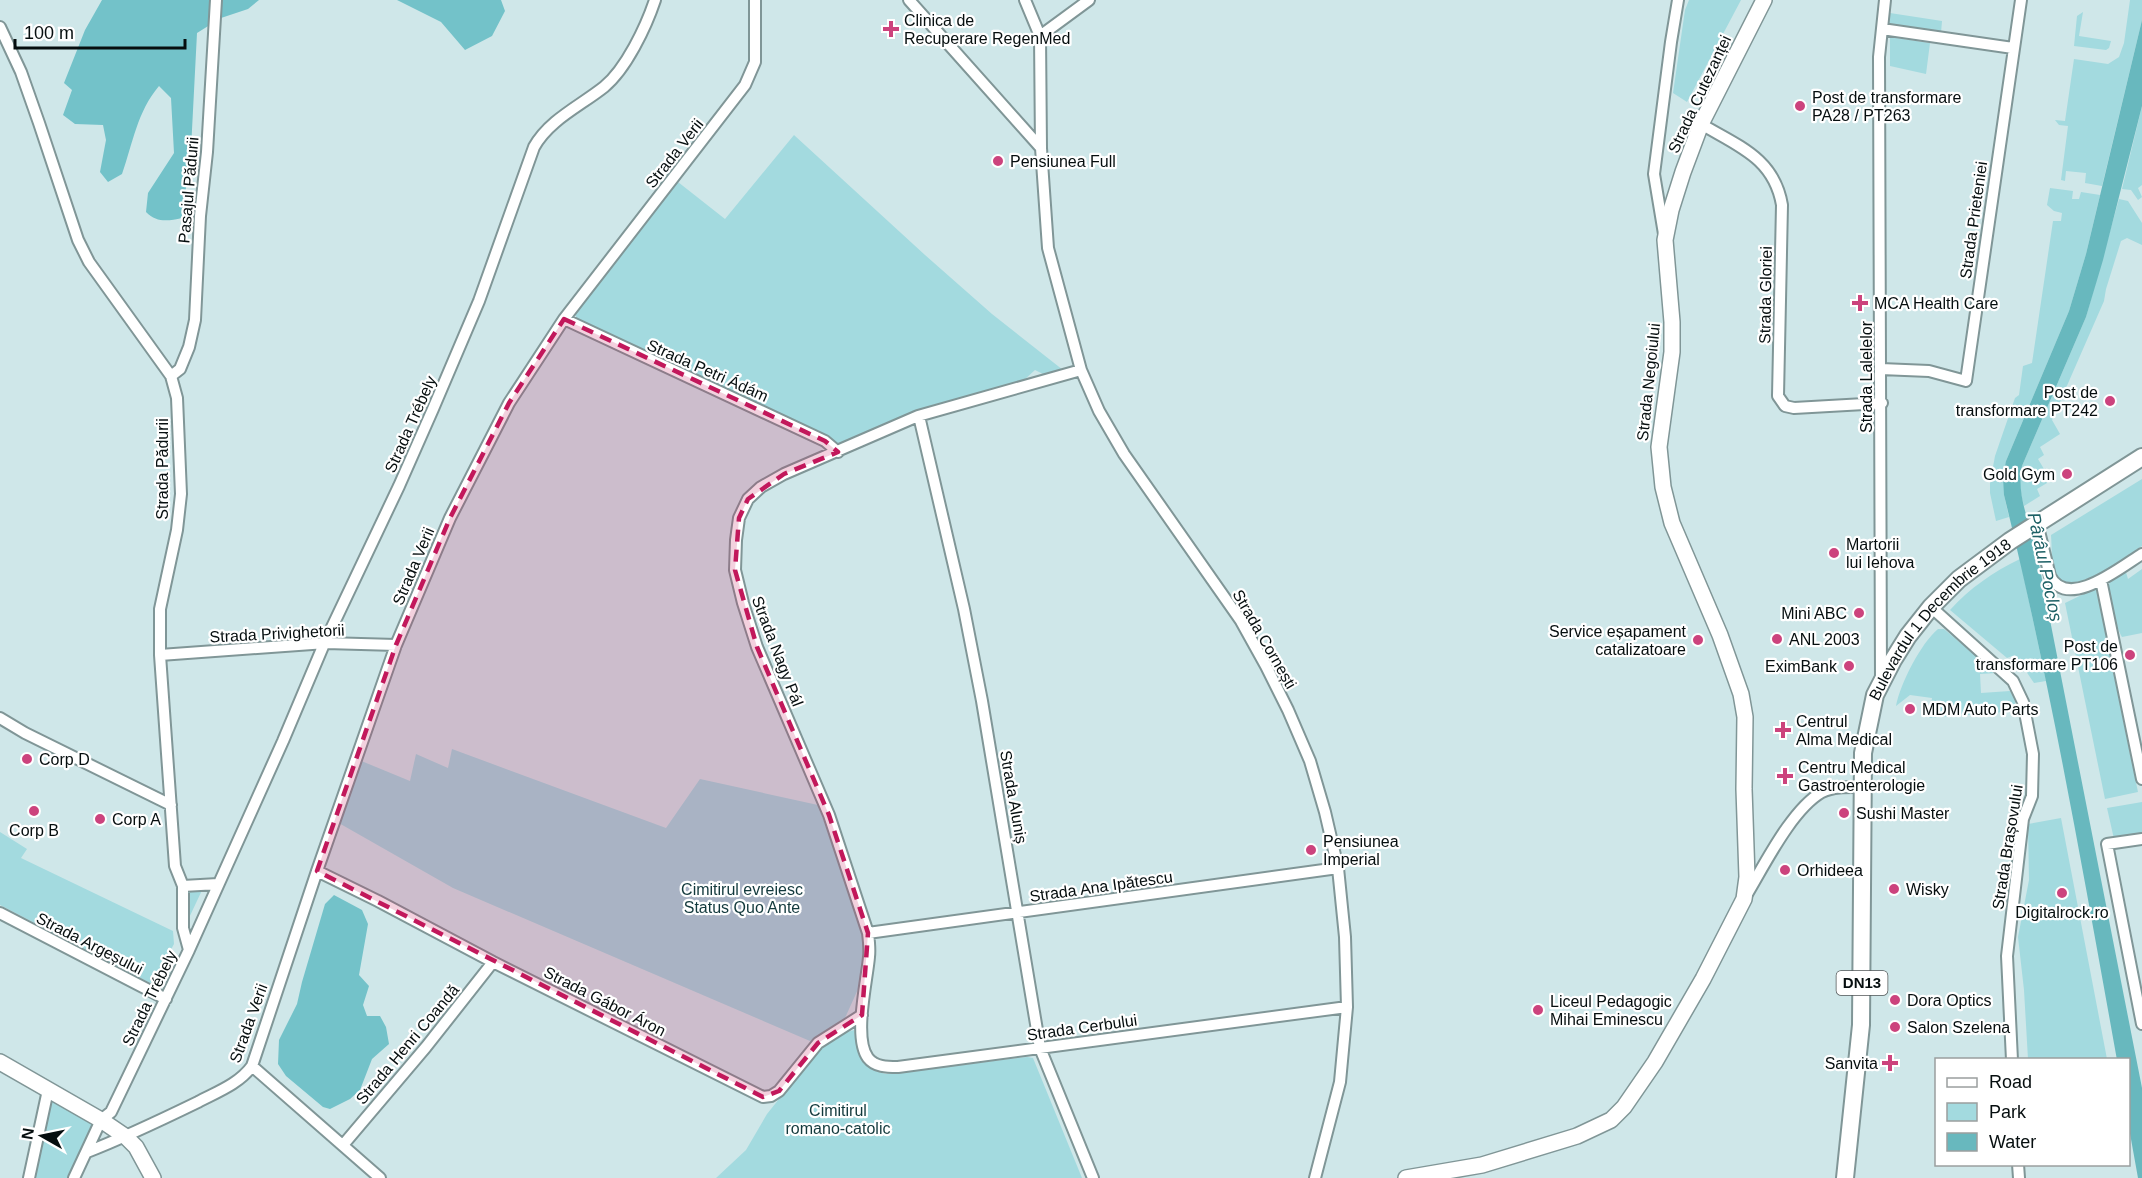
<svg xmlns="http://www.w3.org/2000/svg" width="2142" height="1178" font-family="Helvetica,sans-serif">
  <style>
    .green { fill: #a3dadf }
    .forest { fill: #73c2c9 }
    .water { fill: #68b8be }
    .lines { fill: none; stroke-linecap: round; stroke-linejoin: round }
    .street-casing { stroke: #809697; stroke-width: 14 }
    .secondary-casing { stroke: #809697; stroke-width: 18 }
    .primary-casing { stroke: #809697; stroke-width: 20 }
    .street { stroke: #fff; stroke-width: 10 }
    .secondary { stroke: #fff; stroke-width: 15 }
    .primary { stroke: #fff; stroke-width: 16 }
    .marked { fill: #c2185b; fill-opacity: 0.2; stroke: #c2185b; stroke-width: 4.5; stroke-dasharray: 12 8; stroke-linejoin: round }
    .poi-dot { fill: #cc437d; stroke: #fff; stroke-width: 2 }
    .labels { text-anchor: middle; stroke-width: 4.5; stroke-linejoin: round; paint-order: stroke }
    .shield { fill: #fff; stroke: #515657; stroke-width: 1.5 }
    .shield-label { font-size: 15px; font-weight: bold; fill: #060e0f }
    .poi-label { font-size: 16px; fill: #060e0f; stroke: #fff; text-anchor: start }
    .street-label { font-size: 16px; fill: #060e0f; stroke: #fff }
    .park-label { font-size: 16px; fill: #12393c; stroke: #fff }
    .water-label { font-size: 18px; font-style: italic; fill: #1d6065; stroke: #fff }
  </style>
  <rect width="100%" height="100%" fill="#cfe7e9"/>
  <path class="green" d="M1689,0H1741L1687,102L1673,93L1685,10Z
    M2130,0H2142V20L2102,186L2085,183L2086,173L2066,171L2065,181L2061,180L2068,126L2059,125L2055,120L2065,121L2074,59L2108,64L2119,57L2124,43Z
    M2083,12L2079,36L2111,41L2109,48L2106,50L2074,46L2077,16Z
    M1890,13L1942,21L1941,33L1889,25Z
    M1890,37L1930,43L1926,74L1890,66Z
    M2142,106V185L2138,188L2142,197L2138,200L2131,190L2122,189Z
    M794,135L925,255L992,314L1063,370L1045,375L1035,370L1023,381L916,411L840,445L577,321L575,312L678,182L725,219Z
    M2050,188L2073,191L2072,199H2079L2081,192L2100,195L2086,254L2069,311L2006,461L2004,495L2009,517L1996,521L1990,493V483L1995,456L2015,398L2019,395L2023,366L2032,363L2053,221H2061L2062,213L2054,211L2047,205Z
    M2119,199L2128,201L2142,223V245L2127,238L2121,241L2106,289L2104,301L2052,420L2060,434L2040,447L2044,455L2038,459L2047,474L2043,477L2047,483L2037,489L2040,496L2024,506C2020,492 2018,481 2022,466L2086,317Z
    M2142,479V546C2127,555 2066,604 2055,573C2051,562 2052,547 2051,535Z
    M2020,559L2046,681L2034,683L2015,655L2007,658L1950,610C1970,588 1993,572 2020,559Z
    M2125,569L2128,579L2142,569V633L2122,637C2116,627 2105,592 2110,582C2113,577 2120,573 2125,569Z
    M2096,588L2138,792L2105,799L2065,603Z
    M1938,629H1944L1996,673L1980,674L1981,693L2010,691L2015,701L2016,711L1929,718L1932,698L1910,695L1896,706C1900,684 1921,643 1938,629Z
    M452,749L666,828L700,779L818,805L855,908L862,933L864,953L859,987L845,1018L810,1041L453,888L337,822L359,760L410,781L416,754L448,768Z
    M2142,802V835L2114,839L2107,808Z
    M2061,818L2107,1059H2028L2024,990L2018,937L2029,880L2028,824Z
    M0,832L27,849L21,858L173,931L174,944L154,981L150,983L0,905Z
    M184,883L204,886L188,920Z
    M854,1030C858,1056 858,1067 886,1074L1027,1057L1033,1058L1082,1178H716L746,1150L767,1114L815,1054C826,1044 839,1034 854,1030Z
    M48,1090L101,1120L74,1178H29Z"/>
  <path class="forest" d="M102,0H259L248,9L221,18L197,33L191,149L182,218C168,221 157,223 146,212L148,193L174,153L171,98L159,86C137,112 133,143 122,174L108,182L100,172L106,140L103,125L75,124L63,115L72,90L64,83L85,30Z
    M397,0H501L505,11L492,36L465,50L441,22Z
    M334,895L362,910L368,924L359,975L369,986L363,1005L367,1016H380L386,1027L389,1044L372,1059L360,1090L350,1099L330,1109L323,1107L286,1076L278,1064L279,1040L297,1004L302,982L325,904Z"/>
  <path class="water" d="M2142,20V106L2103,260L2086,317L2022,466C2016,494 2029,520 2035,547C2041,571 2045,596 2050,620L2142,1088V1178H2138L2129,1128L2128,1060H2117C2083,871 2050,681 2004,495L2003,477L2006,461L2069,311L2086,254Z"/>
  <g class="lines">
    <g class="street-casing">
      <path id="street" d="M909,0L1041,148
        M1025,0L1040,36L1041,148L1048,248L1081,370L1099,411L1124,454L1241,621L1266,666L1288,710L1310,761L1325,812L1338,868L1345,937L1347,1007L1340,1082L1315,1178
        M0,27L21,72L39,123L78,240L89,262L171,376L177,398L181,494L177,530L160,609V655L175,866L183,886V928L189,950
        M1882,29L2013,48
        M1040,36L1089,0
        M1701,124C1738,146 1774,158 1782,205L1778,396L1785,406L1794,408L1882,403
        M1664,234L1654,174L1671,42L1678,0
        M564,319L825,441L838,452
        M1881,369L1929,371L1966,381L2021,0
        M1081,370L918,416L784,474L761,487L748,499L739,518L736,540L735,570L743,603L757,647L829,815L868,933C869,941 870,949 869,957C867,981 853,1038 868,1058C875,1067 887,1067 898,1067L1347,1007
        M171,376L180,369L189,347L195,320L200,216L207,152L216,0
        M919,416L964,609L982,701L1040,1048L1093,1178
        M2037,523L2050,576C2067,611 2121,567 2142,554
        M2101,580L2142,779
        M1931,607L2013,681L2023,702L2033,754L2032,796L2023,819L2007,956L2012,1060
        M160,655L326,643L396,645
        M1881,679L1879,57L1885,0
        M0,718L25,733L171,805
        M2142,839L2107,844L2142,1024
        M317,871L378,901L493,962L763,1097L771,1096L779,1091L818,1043L862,1015
        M183,886L218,884
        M1747,894C1765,864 1792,809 1822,792C1834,786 1850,787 1863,787
        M0,913L166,999
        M868,933L1338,868
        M252,1066L380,1178
        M343,1145L426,1047L493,962
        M87,1152C126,1137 161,1120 198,1102C217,1092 239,1084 252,1066L317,871L396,645L450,518L509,403L564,319L745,85L755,62V0
        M2018,1164L2019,1178
        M29,1178L48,1090
        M74,1178L101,1120L111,1112L189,950L283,741L324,644L399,486L433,409L479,301L534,147C549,120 580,106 604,87C626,69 646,27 655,0"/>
    </g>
    <g class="secondary-casing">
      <path id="secondary" d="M0,1062L101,1120L126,1137L136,1147L153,1178
        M1406,1178L1482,1165L1577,1136L1611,1120L1624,1107L1655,1062L1703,979L1744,899L1747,877L1744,789L1745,717L1741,694L1720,635L1672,523L1663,487L1659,447L1672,352V322L1665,240L1671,210L1683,172L1701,124L1764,0"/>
    </g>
    <g class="primary-casing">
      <g id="primary">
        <path id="s1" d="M1845,1178L1861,1025L1863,753L1875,695L1893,660L1908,636L1931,607L1959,579L2010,541L2142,457"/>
      </g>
    </g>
    <use href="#street" class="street"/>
    <use href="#secondary" class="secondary"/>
    <use href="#primary" class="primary"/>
  </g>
  <path class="marked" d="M564,319L825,441L838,452L784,474L748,499L739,518L735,570L757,647L829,815L868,933L862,1015L818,1043L779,1091L763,1097L317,871L396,645L450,518L509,403Z"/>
  <g class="poi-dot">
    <path d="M888 20h6v6h6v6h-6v6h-6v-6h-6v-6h6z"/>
    <circle cx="1800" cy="106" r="6"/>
    <circle cx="998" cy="161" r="6"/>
    <path d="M1857 294h6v6h6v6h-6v6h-6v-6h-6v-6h6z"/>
    <circle cx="2110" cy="401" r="6"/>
    <circle cx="2067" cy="474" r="6"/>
    <circle cx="1834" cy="553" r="6"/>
    <circle cx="1859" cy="613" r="6"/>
    <circle cx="1777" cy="639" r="6"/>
    <circle cx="1698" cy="640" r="6"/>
    <circle cx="2130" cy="655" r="6"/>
    <circle cx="1849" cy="666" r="6"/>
    <circle cx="1910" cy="709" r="6"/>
    <path d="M1780 721h6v6h6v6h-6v6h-6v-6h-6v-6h6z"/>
    <circle cx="27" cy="759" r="6"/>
    <path d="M1782 767h6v6h6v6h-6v6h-6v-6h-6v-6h6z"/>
    <circle cx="34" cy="811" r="6"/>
    <circle cx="1844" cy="813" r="6"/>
    <circle cx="100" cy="819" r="6"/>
    <circle cx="1311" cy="850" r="6"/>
    <circle cx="1785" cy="870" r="6"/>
    <circle cx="1894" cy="889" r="6"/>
    <circle cx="2062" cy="893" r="6"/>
    <circle cx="1895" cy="1000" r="6"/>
    <circle cx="1538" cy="1010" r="6"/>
    <circle cx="1895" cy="1027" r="6"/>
    <path d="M1887 1054h6v6h6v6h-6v6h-6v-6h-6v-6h6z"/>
  </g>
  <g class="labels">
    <rect class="shield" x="1836.5" y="971" width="51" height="24" rx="4.5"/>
    <g class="shield-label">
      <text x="1862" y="988">DN13</text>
    </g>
    <g class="poi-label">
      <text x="904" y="26">Clinica de<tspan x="904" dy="18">Recuperare RegenMed</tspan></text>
      <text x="1812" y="103">Post de transformare<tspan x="1812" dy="18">PA28 / PT263</tspan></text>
      <text x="1010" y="167">Pensiunea Full</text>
      <text x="1874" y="309">MCA Health Care</text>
      <text x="2098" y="398" text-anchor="end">Post de<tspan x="2098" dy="18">transformare PT242</tspan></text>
      <text x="2055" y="480" text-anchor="end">Gold Gym</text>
      <text x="1846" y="550">Martorii<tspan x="1846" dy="18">lui Iehova</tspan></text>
      <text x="1847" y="619" text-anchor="end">Mini ABC</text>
      <text x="1686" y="637" text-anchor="end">Service eșapament<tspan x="1686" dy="18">catalizatoare</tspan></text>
      <text x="1789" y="645">ANL 2003</text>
      <text x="2118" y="652" text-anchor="end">Post de<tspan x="2118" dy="18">transformare PT106</tspan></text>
      <text x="1837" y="672" text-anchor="end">EximBank</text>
      <text x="1922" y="715">MDM Auto Parts</text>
      <text x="1796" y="727">Centrul<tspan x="1796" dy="18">Alma Medical</tspan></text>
      <text x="39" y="765">Corp D</text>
      <text x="1798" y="773">Centru Medical<tspan x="1798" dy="18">Gastroenterologie</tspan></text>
      <text x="1856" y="819">Sushi Master</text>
      <text x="112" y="825">Corp A</text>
      <text x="34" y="836" text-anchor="middle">Corp B</text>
      <text x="1323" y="847">Pensiunea<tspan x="1323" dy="18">Imperial</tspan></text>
      <text x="1797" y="876">Orhideea</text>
      <text x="1906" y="895">Wisky</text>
      <text x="2062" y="918" text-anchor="middle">Digitalrock.ro</text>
      <text x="1907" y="1006">Dora Optics</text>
      <text x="1550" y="1007">Liceul Pedagogic<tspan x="1550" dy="18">Mihai Eminescu</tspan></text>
      <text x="1907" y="1033">Salon Szelena</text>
      <text x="1878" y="1069" text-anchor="end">Sanvita</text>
    </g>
    <g class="street-label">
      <text transform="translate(1699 94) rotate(-65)" y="6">Strada Cutezanței</text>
      <text transform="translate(674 153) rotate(-52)" y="6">Strada Verii</text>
      <text transform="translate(188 190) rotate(-85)" y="6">Pasajul Pădurii</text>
      <text transform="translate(1973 220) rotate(-82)" y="6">Strada Prieteniei</text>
      <text transform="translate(1765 295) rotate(-89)" y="6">Strada Gloriei</text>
      <text transform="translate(708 370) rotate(24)" y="6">Strada Petri Ádám</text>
      <text transform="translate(1866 377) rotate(-90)" y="6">Strada Lalelelor</text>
      <text transform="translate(1648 382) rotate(-84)" y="6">Strada Negoiului</text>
      <text transform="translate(410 424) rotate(-66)" y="6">Strada Trébely</text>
      <text transform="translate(162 469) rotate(-90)" y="6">Strada Pădurii</text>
      <text transform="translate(413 566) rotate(-67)" y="6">Strada Verii</text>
      <text dy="6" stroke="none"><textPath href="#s1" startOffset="586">Bulevardul 1 Decembrie 1918</textPath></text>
      <text transform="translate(277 633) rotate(-3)" y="6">Strada Privighetorii</text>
      <text transform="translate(1265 639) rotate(60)" y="6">Strada Cornești</text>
      <text transform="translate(778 651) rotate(69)" y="6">Strada Nagy Pál</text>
      <text transform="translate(1014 797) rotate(80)" y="6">Strada Aluniș</text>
      <text transform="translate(2007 847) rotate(-81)" y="6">Strada Brașovului</text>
      <text transform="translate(1101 886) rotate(-8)" y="6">Strada Ana Ipătescu</text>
      <text transform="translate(90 943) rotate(27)" y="6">Strada Argeșului</text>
      <text transform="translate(149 998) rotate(-64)" y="6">Strada Trébely</text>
      <text transform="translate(605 1001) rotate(27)" y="6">Strada Gábor Áron</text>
      <text transform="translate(248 1023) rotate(-70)" y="6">Strada Verii</text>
      <text transform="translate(1082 1027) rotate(-8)" y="6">Strada Cerbului</text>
      <text transform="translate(407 1044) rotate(-50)" y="6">Strada Henri Coandă</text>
    </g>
    <g class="park-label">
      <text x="742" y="895">Cimitirul evreiesc<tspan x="742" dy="18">Status Quo Ante</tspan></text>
      <text x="838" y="1116">Cimitirul<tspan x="838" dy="18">romano-catolic</tspan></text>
    </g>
    <g class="water-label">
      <text transform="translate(2045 567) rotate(78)" y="6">Pârâul Pocloș</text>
    </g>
  </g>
  <rect x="1935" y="1058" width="195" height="108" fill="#ffffff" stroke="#9b9f9f" stroke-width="1.5"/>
  <rect x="1947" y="1078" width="30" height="9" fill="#ffffff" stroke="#9b9f9f" stroke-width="1.5"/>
  <text x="1989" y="1088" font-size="18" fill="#060e0f">Road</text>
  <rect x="1947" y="1103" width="30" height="18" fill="#a3dadf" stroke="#9b9f9f" stroke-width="1.5"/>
  <text x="1989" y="1118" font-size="18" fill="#060e0f">Park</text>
  <rect x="1947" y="1133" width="30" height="18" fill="#68b8be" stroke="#9b9f9f" stroke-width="1.5"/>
  <text x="1989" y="1148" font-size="18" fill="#060e0f">Water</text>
  <g transform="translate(42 1136) rotate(279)" stroke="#ffffff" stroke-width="4.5" paint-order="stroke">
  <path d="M0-4.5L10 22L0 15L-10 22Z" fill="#060e0f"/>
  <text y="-9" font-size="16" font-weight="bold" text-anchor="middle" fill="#060e0f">N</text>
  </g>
  <path d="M15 39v9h170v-9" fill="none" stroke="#060e0f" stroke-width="3"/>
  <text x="24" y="39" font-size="18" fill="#060e0f" stroke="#ffffff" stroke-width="4.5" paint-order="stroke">100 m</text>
</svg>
